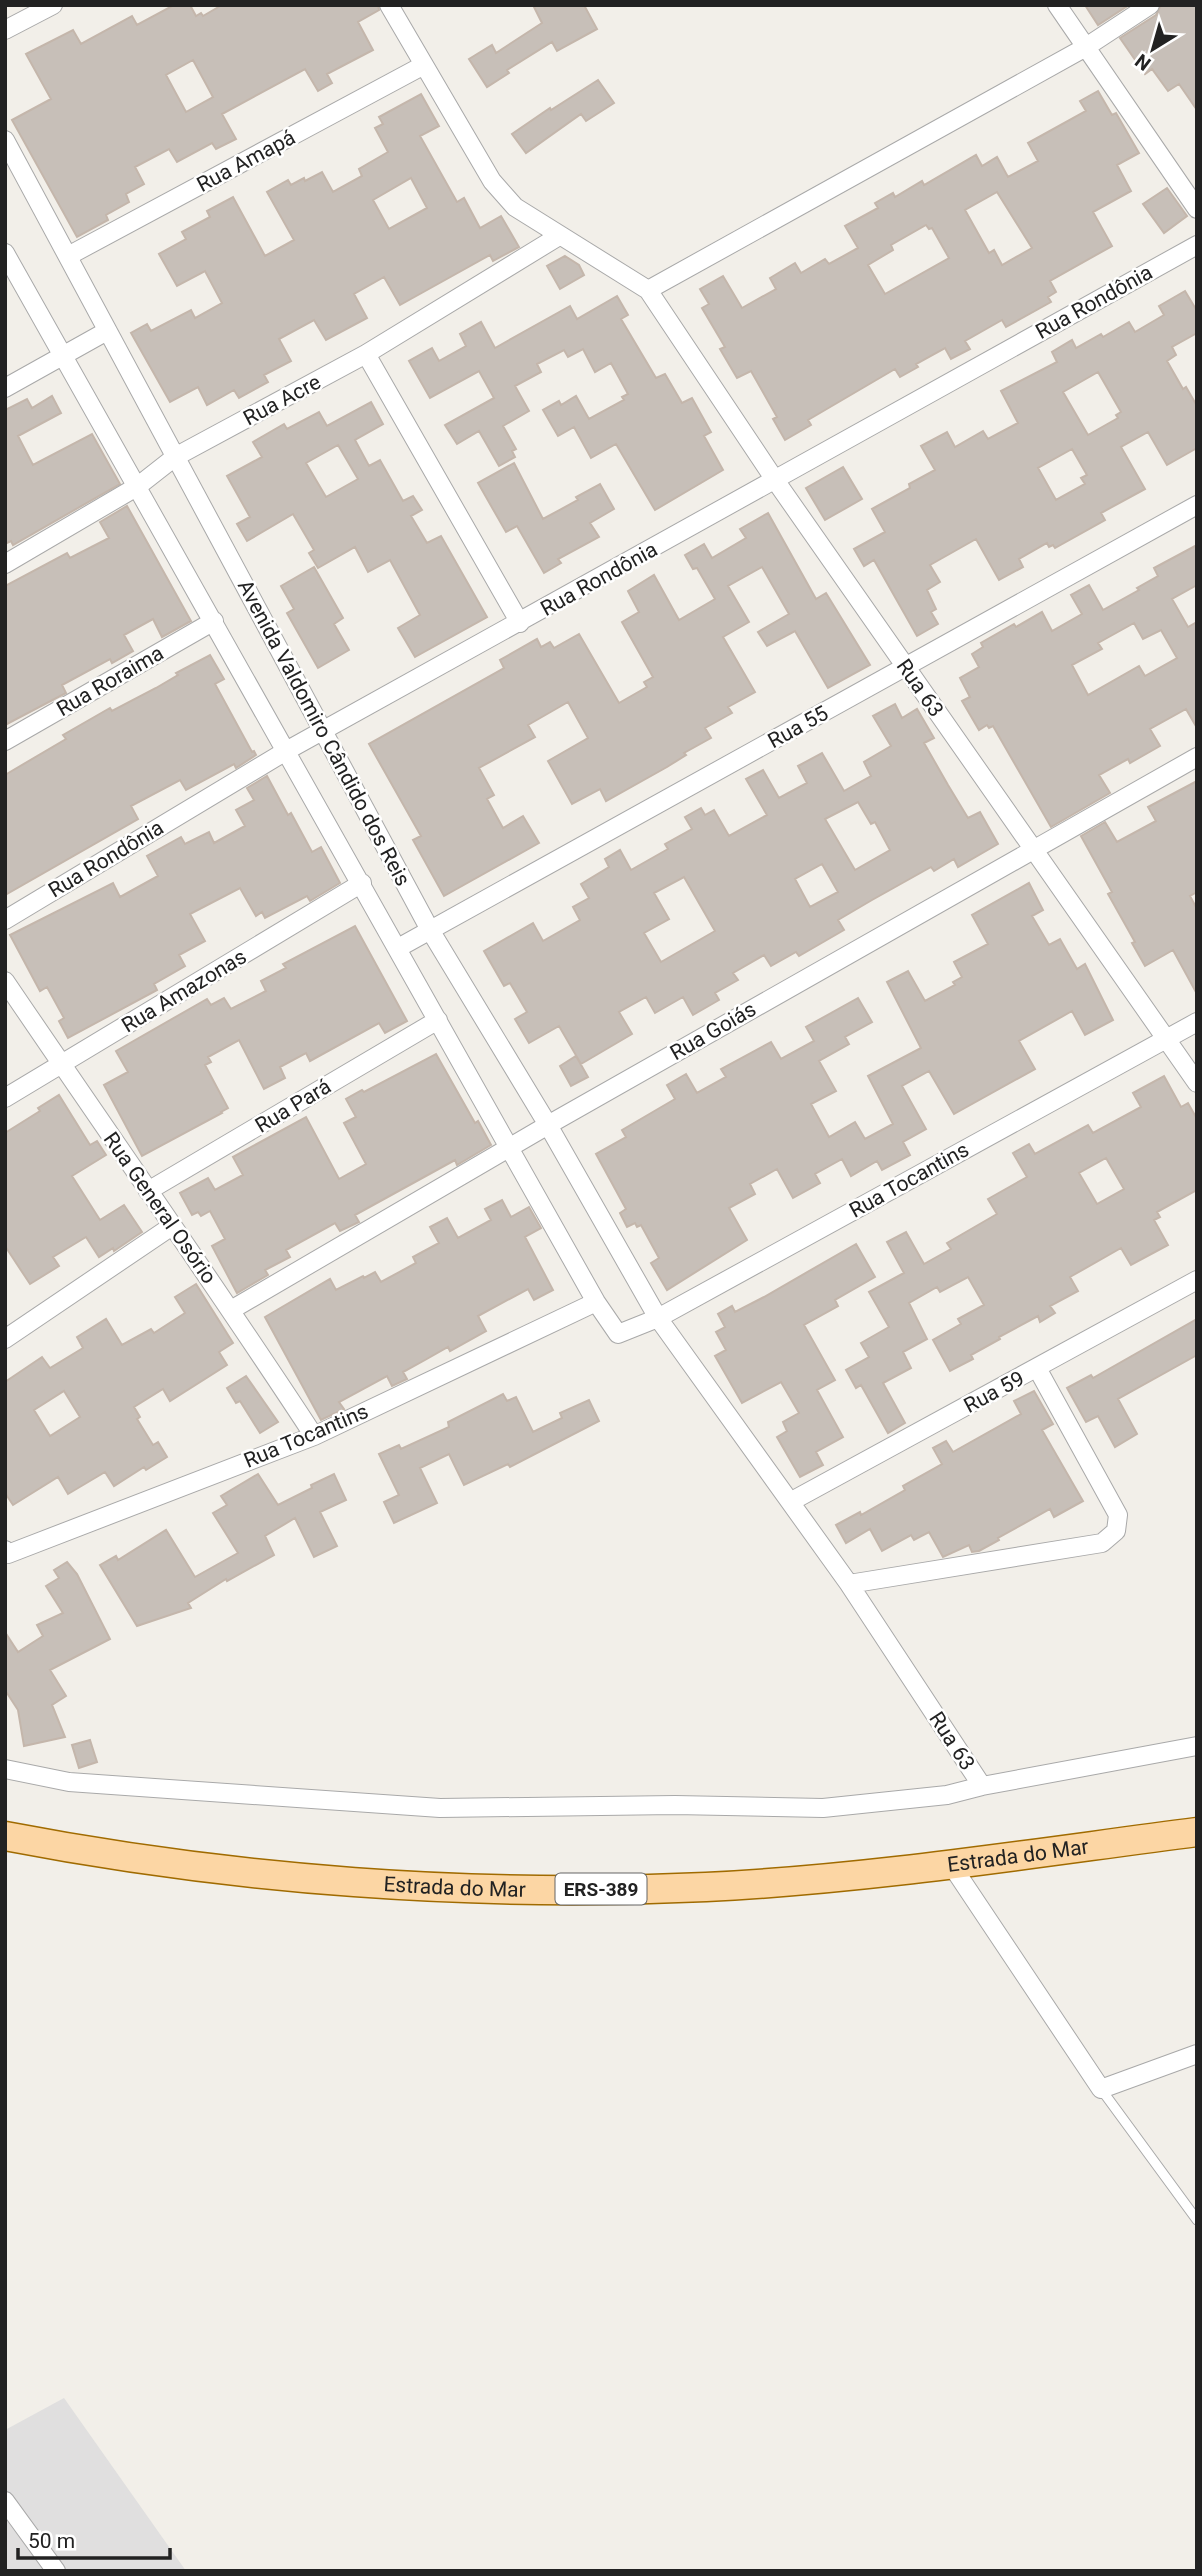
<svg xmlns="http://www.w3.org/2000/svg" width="1202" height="2576" font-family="Roboto,sans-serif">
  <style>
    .residential { fill: #e0dfdf }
    .building { fill: #c7bfb8; stroke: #c4b6ab; stroke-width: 2; fill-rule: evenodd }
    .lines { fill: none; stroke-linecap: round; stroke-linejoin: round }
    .lane-casing { stroke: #a9a9a9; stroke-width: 11 }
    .street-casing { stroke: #a9a9a9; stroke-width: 20 }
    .primary-casing { stroke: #a06b00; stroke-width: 31 }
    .lane { stroke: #fff; stroke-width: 9 }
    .street { stroke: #fff; stroke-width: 18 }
    .primary { stroke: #fcd6a4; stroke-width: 28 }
    .labels { text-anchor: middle; stroke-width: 5; stroke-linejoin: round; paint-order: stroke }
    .shield { fill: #fff; stroke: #646464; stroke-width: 2 }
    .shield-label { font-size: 19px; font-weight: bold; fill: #222 }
    .street-label { font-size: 21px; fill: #222; stroke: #fff }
  </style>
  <rect width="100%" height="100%" fill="#f2efe9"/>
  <path class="residential" d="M64,2398L186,2571H5V2430Z"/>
  <path class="building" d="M174,5H190L196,16L201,13L203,16L222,5H378L379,10L358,22L373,50L327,74L332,83L318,91L305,69L222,114L236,139L216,149L212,143L177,162L169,149L135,167L144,184L126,194L129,202L106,215L108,220L77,237L12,120L51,99L26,54L73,30L81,44L132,16L137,25ZM193,60L213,97L186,112L166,75Z
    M533,5H584L597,29L557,51L552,42L507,70L509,73L487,87L469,59L492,45L496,53L542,23Z
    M1085,5H1129L1098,25Z
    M1161,5H1197V110L1179,84L1168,91L1152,69L1145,74L1120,38L1156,15Z
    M598,80L614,103L586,121L581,114L526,153L512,134L550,108L551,110Z
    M1098,91L1112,115L1116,113L1139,153L1117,165L1131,191L1093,212L1112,246L1050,281L1056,292L1048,297L1051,302L1006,327L1002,320L965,341L970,349L951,359L945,348L916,364L918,367L900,377L895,369L808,420L811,425L785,440L773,419L777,417L751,371L737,378L720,349L725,347L702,308L709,304L700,289L723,276L742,308L776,289L770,278L795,263L801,273L825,259L829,264L858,248L845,226L878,208L875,203L893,193L895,197L922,181L924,185L976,155L982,166L997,157L1008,177L1038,161L1028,143L1086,111L1080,101ZM997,192L1032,248L1002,265L994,250L989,253L965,210ZM926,225L929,229L932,228L949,258L885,294L868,265L893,250L891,245Z
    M421,94L439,126L420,136L457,202L464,198L480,228L501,216L519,247L493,261L490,255L400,305L384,277L354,294L367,318L326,340L314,320L279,339L291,361L264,375L268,382L239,398L234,390L207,405L198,387L170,402L131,333L147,324L151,331L191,310L195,318L222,303L205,271L177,286L159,254L186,239L182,232L210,217L207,211L233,197L265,256L294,240L267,192L288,180L291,185L304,178L305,181L322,172L333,192L362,176L359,169L388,152L375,128L383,124L379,117ZM411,178L427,208L389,229L373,200Z
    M1167,188L1187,216L1164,233L1143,204Z
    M565,256L579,265L584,275L560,289L547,266Z
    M1185,291L1197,311V333L1172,347L1176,355L1167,361L1183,389L1186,387L1197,406V448L1167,465L1148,432L1121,447L1145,489L1101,513L1105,520L1055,548L1053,545L1049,547L1047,543L1019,559L1023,567L999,580L976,539L930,565L940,582L927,590L936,609L931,612L938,624L917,636L874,560L864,566L854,549L885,532L872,509L910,488L909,484L935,470L921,446L947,432L955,447L983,431L988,439L1018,423L1001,391L1057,362L1052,352L1072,340L1076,348L1101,334L1103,337L1129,322L1135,332L1164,315L1159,306ZM1098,372L1121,412L1116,415L1118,418L1088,435L1063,392ZM1072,449L1087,475L1081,478L1085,484L1056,500L1038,468Z
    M617,296L628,315L621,319L656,378L665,374L682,403L692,398L711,432L704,436L723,470L655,510L616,444L591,458L574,427L558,436L543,410L559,401L561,405L576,396L589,419L624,400L622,397L628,394L611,363L595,372L583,349L568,357L564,350L537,364L541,372L515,386L529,411L503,426L516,449L512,451L515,457L499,466L479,431L457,444L445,425L494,398L479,371L430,398L409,361L432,348L439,361L466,346L460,334L481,322L495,348L570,306L577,319Z
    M52,396L61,413L18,436L33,465L92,434L120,484L13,545L11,541L5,544V410L27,399L32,408Z
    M371,402L383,424L355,440L369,466L380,460L403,501L413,496L422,510L411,516L427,543L441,536L487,617L415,657L398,628L420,615L390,560L368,572L355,547L318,568L309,553L314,550L293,514L247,541L237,524L250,517L227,476L262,457L253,442L284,424L287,429L319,412L327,426ZM338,445L358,479L326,497L306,463Z
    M514,463L543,519L578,500L576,497L600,484L614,509L590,523L599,537L558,559L561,563L544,573L517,526L506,532L478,483Z
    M843,467L862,499L825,520L806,488Z
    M127,506L191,621L162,637L153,619L124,635L133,651L112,663L110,659L62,685L66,693L5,725V586L67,553L70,558L109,538L100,522Z
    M768,513L816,599L826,593L870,665L828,688L795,631L767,646L758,632L789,614L762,567L728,586L749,622L723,637L755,692L728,707L732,713L705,728L711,738L684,753L686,755L667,767L606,801L600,789L572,804L548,761L588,738L568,702L528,725L535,737L479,768L494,795L487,799L503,828L523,816L539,843L444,896L413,840L421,836L369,744L504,668L500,660L537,639L541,647L550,642L554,648L579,634L619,703L647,687L644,682L653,677L622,622L639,612L628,591L654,575L679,620L715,599L697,568L693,569L685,555L704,544L712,558L746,538L740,529Z
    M1197,545V585L1172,599L1188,627L1197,622V728L1186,709L1150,729L1160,746L1130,763L1128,759L1099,775L1110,793L1051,827L993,726L989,728L987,725L979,730L962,701L970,697L960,678L979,667L972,654L983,647L981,643L1014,624L1016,627L1042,612L1052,631L1082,614L1071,595L1089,585L1103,610L1139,590L1137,588L1158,576L1154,568ZM1134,623L1143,639L1161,630L1177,658L1145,676L1139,666L1088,695L1072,665L1102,649L1098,643Z
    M314,567L343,618L334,624L349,650L318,668L287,613L294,609L281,586Z
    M210,655L224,679L215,684L252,752L254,751L256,755L236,768L234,764L186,790L180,780L131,806L138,819L5,895V775L66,739L63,735L110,708L112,711L156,688L178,675L176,673Z
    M895,704L902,718L917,709L934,738L924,743L948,785L968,818L980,812L998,844L958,867L954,859L934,871L931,867L872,900L838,920L844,930L799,956L796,952L771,966L764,955L733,973L738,980L715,993L719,1000L693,1015L683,997L655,1013L646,997L619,1012L632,1034L581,1064L559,1026L529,1043L515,1019L527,1012L510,983L504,986L484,951L533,923L543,941L580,920L573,907L589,898L581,884L609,867L605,859L620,850L631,870L668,849L665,844L692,829L685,817L701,808L705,815L714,810L729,836L767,815L746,779L763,770L779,798L807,783L798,766L822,753L844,791L871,776L864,762L891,746L873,716ZM858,802L871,824L875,822L890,850L855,870L825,819ZM822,864L838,892L810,907L795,879ZM684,877L715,931L661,962L644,933L669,919L654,893Z
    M267,776L288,815L291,813L312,852L321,847L340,883L310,901L307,896L265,918L262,912L256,916L240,888L190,914L205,941L179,955L185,966L154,984L157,990L68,1038L59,1021L64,1018L47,987L40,991L10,935L113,883L120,897L158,876L147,856L181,837L185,844L209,832L214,843L245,826L236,810L254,800L247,788Z
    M1197,781V892L1190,896L1197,909V994L1173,950L1145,966L1132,943L1135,942L1108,894L1112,892L1081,836L1105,822L1117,842L1156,821L1148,807Z
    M1029,883L1043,910L1032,916L1049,945L1060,939L1077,969L1085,964L1113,1020L1085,1035L1072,1011L1019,1041L1035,1069L954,1114L929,1071L902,1086L926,1129L903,1142L910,1155L882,1170L877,1161L851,1176L842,1159L815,1174L820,1183L793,1198L777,1169L750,1184L755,1194L729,1208L747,1240L667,1290L651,1263L659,1258L641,1225L637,1227L635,1223L627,1227L620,1213L626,1209L596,1154L626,1137L622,1130L675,1099L667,1085L686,1074L697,1093L726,1077L721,1069L771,1042L781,1059L814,1041L806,1027L858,998L872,1022L845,1037L849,1044L819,1061L836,1091L811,1104L829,1137L855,1122L865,1139L893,1124L868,1076L921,1048L887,982L908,971L925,1001L955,985L953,982L962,977L954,962L988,944L972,915Z
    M355,926L407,1021L385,1033L379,1023L310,1061L306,1053L280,1067L285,1078L264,1089L239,1040L208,1057L211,1062L205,1065L228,1108L221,1112L222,1113L142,1156L104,1085L128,1072L116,1051L207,999L211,1005L224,998L231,1009L266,991L261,981L286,968L283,964Z
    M436,1054L475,1123L478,1121L491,1145L457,1165L455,1160L355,1215L359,1222L340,1231L335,1223L286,1250L290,1257L265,1270L268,1275L237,1293L212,1246L225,1239L210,1211L201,1216L198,1212L192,1215L180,1193L208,1178L215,1190L243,1175L233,1157L306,1117L339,1179L366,1164L344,1123L356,1117L346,1099L362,1090L364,1092Z
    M576,1056L588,1077L571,1086L560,1066Z
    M1164,1076L1181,1107L1188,1103L1197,1119V1190L1157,1212L1160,1217L1154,1220L1168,1245L1131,1265L1121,1248L1070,1277L1078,1291L1050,1306L1055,1313L1040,1322L1038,1316L999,1337L1000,1339L971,1355L973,1359L950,1371L933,1340L961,1324L958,1319L984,1305L968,1277L940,1292L937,1287L909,1303L927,1339L903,1352L911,1368L883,1383L905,1423L888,1433L861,1385L856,1388L846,1370L869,1357L861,1343L889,1327L869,1292L904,1273L887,1242L906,1232L924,1264L951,1249L947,1243L997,1214L988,1199L1027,1177L1013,1153L1029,1144L1035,1154L1088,1125L1093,1133L1141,1107L1133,1093ZM1106,1158L1124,1189L1097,1204L1079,1173Z
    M59,1095L90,1145L97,1141L106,1155L72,1176L100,1220L124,1205L142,1232L114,1251L113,1248L99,1257L86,1237L53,1257L59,1266L30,1284L5,1246V1133L40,1111L38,1108Z
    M502,1200L511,1217L529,1207L541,1228L525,1237L553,1290L534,1300L528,1289L478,1316L486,1331L450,1351L448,1347L425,1360L403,1372L407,1379L392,1386L387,1376L339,1402L344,1409L321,1420L265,1317L330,1279L336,1290L363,1276L364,1278L375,1272L381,1282L416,1263L413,1257L439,1243L430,1227L447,1218L458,1238L491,1220L485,1209Z
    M856,1244L875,1277L835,1300L838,1306L804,1325L835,1380L817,1390L843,1437L816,1452L823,1465L800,1477L777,1437L787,1431L783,1422L799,1413L781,1382L742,1403L715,1356L726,1350L716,1332L725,1327L718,1314L732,1306L735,1312L764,1297Z
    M196,1284L233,1343L219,1352L227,1365L170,1401L163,1389L134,1407L140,1417L137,1419L153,1445L158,1442L167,1457L146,1470L144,1467L114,1486L105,1472L68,1494L58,1477L13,1505L5,1493V1382L42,1357L50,1368L83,1348L77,1337L106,1319L122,1345L151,1329L154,1333L185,1313L175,1297ZM64,1391L80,1417L50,1436L34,1410Z
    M1197,1319V1355L1118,1399L1137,1434L1115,1447L1098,1416L1086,1422L1067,1388L1091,1375L1093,1378Z
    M246,1376L278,1422L260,1433L240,1401L236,1403L227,1388Z
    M1034,1391L1053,1424L1042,1430L1083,1501L1054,1517L1050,1509L998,1538L999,1540L979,1551L972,1552L969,1545L943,1557L929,1532L914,1540L911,1535L882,1551L870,1529L846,1543L836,1525L860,1512L861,1515L905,1490L903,1486L942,1464L933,1448L946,1441L953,1452L1021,1414L1014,1401Z
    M503,1394L507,1401L516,1397L533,1432L562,1418L560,1413L589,1400L599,1421L510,1467L508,1464L464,1485L449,1454L420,1468L437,1503L394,1523L384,1502L399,1495L379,1454L399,1445L401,1449L449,1427L448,1422Z
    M258,1474L278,1505L312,1488L311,1485L334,1474L346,1500L320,1512L337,1546L314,1557L295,1518L265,1536L274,1555L227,1581L226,1579L188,1603L191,1608L137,1626L100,1565L116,1556L118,1560L166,1530L195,1577L238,1553L213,1513L227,1505L221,1496Z
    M67,1562L77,1574L110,1639L50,1670L66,1696L52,1705L65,1737L24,1746L18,1710L5,1690V1632L18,1652L43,1636L37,1625L63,1613L46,1586L59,1578L54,1570Z
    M90,1740L97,1762L79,1768L72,1745Z"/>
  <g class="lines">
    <g class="lane-casing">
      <path id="lane" d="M1101,2089L1197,2220"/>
    </g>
    <g class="street-casing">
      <path id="street" d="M389,5L492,181L515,207L648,290L775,480L1197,1083
        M1057,5L1197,209
        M5,30L53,5
        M5,140L430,930L548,1125L658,1318L849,1584L1102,1543L1116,1531L1118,1515L1037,1368
        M5,253L596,1302L618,1334L658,1318L1197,1022
        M68,256L424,65
        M648,290L1086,47L1150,5
        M366,354L520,623
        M5,388L107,331
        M5,564L138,486L175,457L366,354L559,236
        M5,741L214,621
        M5,920L286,751L1197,245
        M398,948L1197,505
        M5,981C108,1133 214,1283 314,1436
        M5,1098L362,883
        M148,1191L438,1020
        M231,1310L548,1125L1197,757
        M5,1339L172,1226
        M790,1502L1197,1280
        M5,1550L8,1554L314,1436L596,1302
        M849,1584L982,1786L1197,1746
        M5,1769L69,1782L440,1808L675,1805L823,1808L947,1795L982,1786
        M952,1866L1101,2089L1197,2054
        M5,2501L56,2571"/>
    </g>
    <g class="primary-casing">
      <g id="primary">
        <path id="s1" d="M5,1836C234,1880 474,1898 706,1887C871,1879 1034,1853 1197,1832"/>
      </g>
    </g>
    <use href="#lane" class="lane"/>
    <use href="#street" class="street"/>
    <use href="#primary" class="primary"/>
  </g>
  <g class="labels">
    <rect class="shield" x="555.5" y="1873.5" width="91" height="31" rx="5"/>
    <g class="shield-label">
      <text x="601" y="1896">ERS-389</text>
    </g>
    <g class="street-label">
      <text transform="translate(246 161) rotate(-28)" y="7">Rua Amapá</text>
      <text transform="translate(1094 302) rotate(-29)" y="7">Rua Rondônia</text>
      <text transform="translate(282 400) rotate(-28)" y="7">Rua Acre</text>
      <text transform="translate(599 579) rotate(-29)" y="7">Rua Rondônia</text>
      <text transform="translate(110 681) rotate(-30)" y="7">Rua Roraima</text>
      <text transform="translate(920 688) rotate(55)" y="7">Rua 63</text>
      <text transform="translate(798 727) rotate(-29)" y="7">Rua 55</text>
      <text transform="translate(324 733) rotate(62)" y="7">Avenida Valdomiro Cândido dos Reis</text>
      <text transform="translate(106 859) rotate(-31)" y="7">Rua Rondônia</text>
      <text transform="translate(184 991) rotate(-31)" y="7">Rua Amazonas</text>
      <text transform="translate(713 1031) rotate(-30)" y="7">Rua Goiás</text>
      <text transform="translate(293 1106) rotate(-31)" y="7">Rua Pará</text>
      <text transform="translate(909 1180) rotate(-29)" y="7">Rua Tocantins</text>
      <text transform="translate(160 1208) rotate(55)" y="7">Rua General Osório</text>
      <text transform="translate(994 1392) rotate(-28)" y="7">Rua 59</text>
      <text transform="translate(306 1436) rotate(-23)" y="7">Rua Tocantins</text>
      <text transform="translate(952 1741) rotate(57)" y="7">Rua 63</text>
      <text dy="7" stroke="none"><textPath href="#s1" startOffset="1018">Estrada do Mar</textPath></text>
      <text dy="7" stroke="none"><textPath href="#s1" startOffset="453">Estrada do Mar</textPath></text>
    </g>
  </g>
  <rect width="1202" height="2576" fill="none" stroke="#222222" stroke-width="14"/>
  <g transform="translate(1153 49) rotate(217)" stroke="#ffffff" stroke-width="5" paint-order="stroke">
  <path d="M0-5L12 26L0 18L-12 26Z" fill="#222222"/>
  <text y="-10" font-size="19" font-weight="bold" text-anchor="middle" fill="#222222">N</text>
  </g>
  <path d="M18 2548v10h152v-10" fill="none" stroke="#222222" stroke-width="3.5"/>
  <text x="28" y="2548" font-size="21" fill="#222222" stroke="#ffffff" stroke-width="5" paint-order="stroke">50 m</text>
</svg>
